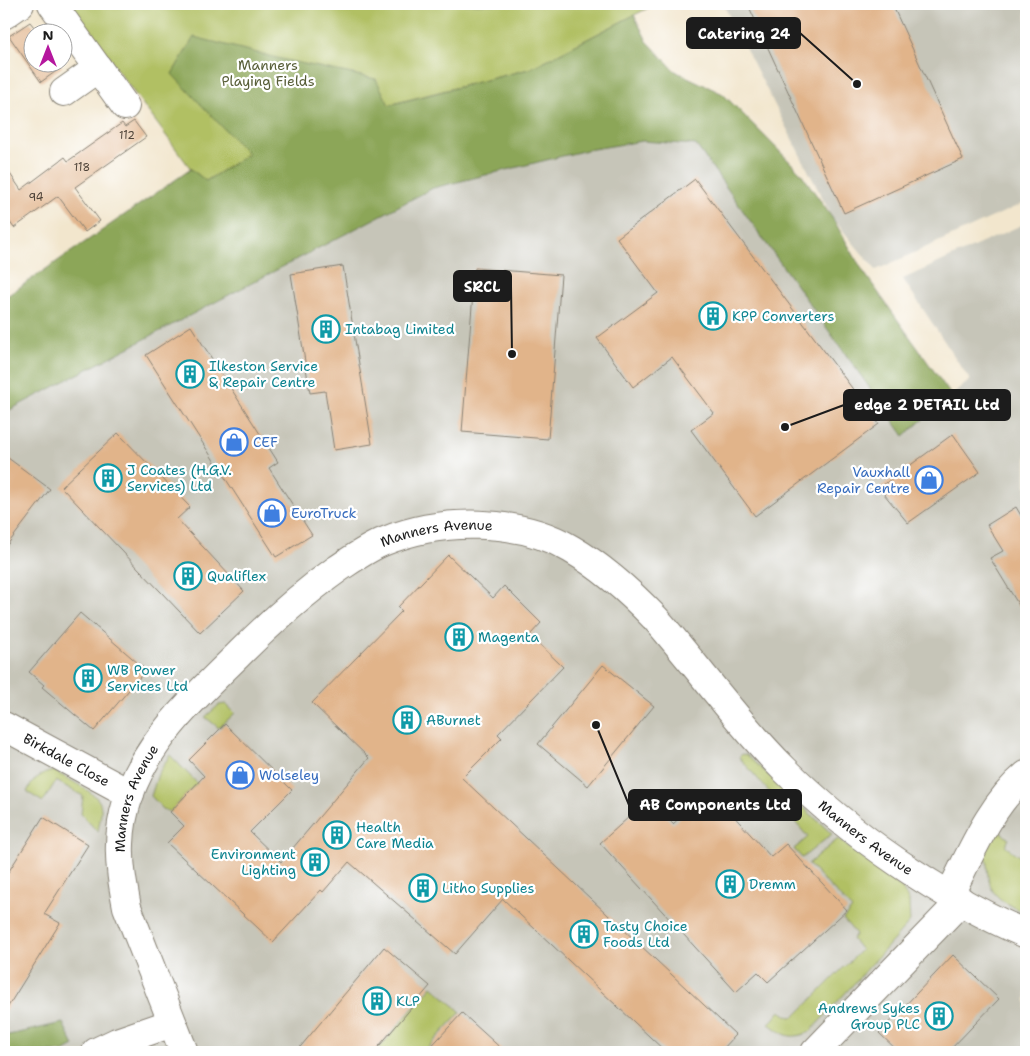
<svg xmlns="http://www.w3.org/2000/svg" width="1030" height="1056" font-family="'Shantell Sans',sans-serif">
  <style>
    .industrial { fill: #c6c5b8 }
    .green { fill: #b1c063; stroke: #666e40 }
    .forest { fill: #8ca659; stroke: #54613a }
    .building { fill: #e1b48a }
    .lines { fill: none; stroke-linecap: round; stroke-linejoin: round }
    .minor-casing { stroke: #878174; stroke-width: 30 }
    .minor { stroke: #fff; stroke-width: 28 }
    .labels { text-anchor: middle; stroke-width: 4.5; stroke-linejoin: round; paint-order: stroke }
    .number-label { font-size: 11px; fill: #4d4238 }
    .park-label { font-size: 14px; fill: #585e38; stroke: #fff }
    .culture-label { font-size: 14px; fill: #0d838f; stroke: #fff; text-anchor: start }
    .shop-label { font-size: 14px; fill: #366cbe; stroke: #fff; text-anchor: start }
    .street-label { font-size: 14px; fill: #1c1c1c; stroke: #fff }
    .leader { fill: none; stroke: #1c1c1c; stroke-width: 2 }
    .callout-dot { fill: #1c1c1c; stroke: #fff; stroke-width: 2 }
    .callout { fill: #1c1c1c; stroke: #1c1c1c; stroke-width: 2 }
    .callout-label { font-size: 15px; text-anchor: middle; font-weight: bold; fill: #fff }
  </style>
  <rect width="100%" height="100%" fill="#fff"/>
  <filter id="ink" filterUnits="userSpaceOnUse"><feTurbulence type="fractalNoise" baseFrequency=".02" numOctaves="2"/><feDisplacementMap in="SourceGraphic" scale="10" xChannelSelector="R" yChannelSelector="G"/><feConvolveMatrix kernelMatrix="1 2 1 2 8 2 1 2 1" color-interpolation-filters="sRGB"/></filter>
  <filter id="wash" filterUnits="userSpaceOnUse"><feTurbulence type="fractalNoise" baseFrequency=".0096" numOctaves="4" result="noise"/><feDisplacementMap in="SourceGraphic" scale="20" xChannelSelector="R" yChannelSelector="G"/><feGaussianBlur stdDeviation="1.12" result="paint"/><feColorMatrix in="noise" values="0 0 0 0 0 0 0 0 0 0 0 0 0 0 0 0 0 1.4 0 .05"/><feComposite in="paint" operator="in"/></filter>
  <g filter="url(#wash)">
    <rect width="100%" height="100%" fill="#f2e6cd"/>
    <path class="industrial" d="M723,4H1026V202L876,270L833,219Z
      M642,141L696,144L904,436L970,380L903,279L1026,223V1052H4V413L433,188L587,150Z"/>
    <path class="green" d="M68,4H656L529,69L388,105L248,154L206,181L191,169Z
      M226,704L235,713L219,728L205,717L219,705Z
      M742,754L747,755L832,834L802,858L794,849L808,837L739,757Z
      M170,755L197,783L170,812L163,809L151,796L158,774Z
      M54,771C64,777 96,792 100,803C103,812 99,823 98,832L81,814L83,796L56,781L43,802L27,792C33,779 39,774 54,771Z
      M997,829L1009,839L1005,846L1026,861V913C997,900 987,894 987,861L981,858Z
      M838,839L902,888L909,901L910,922L810,1032C789,1040 786,1036 769,1024L780,1011L790,1017L795,1016L861,950L852,939L856,934L843,919L852,909L808,864Z
      M432,986L461,1012L424,1052H376Z"/>
    <path class="forest" d="M634,15L647,41L675,71L723,94L801,173L833,219L863,271L951,395L904,436L696,145L642,141L587,150L433,188L4,413V298L191,169L206,181L248,154L172,74L194,37L285,60L376,79L389,105L529,69Z
      M63,1023L74,1046L63,1052H4V1036Z"/>
    <g id="blocks">
      <path class="building" d="M761,4H892L963,159L844,213L750,9Z
        M30,22L38,32H32V62H59L62,67L41,82L9,36Z
        M134,121L146,137L75,187L100,221L85,232L58,196L14,228L4,214V165L21,190L65,157L68,161L122,123L125,127Z
        M695,179L879,424L755,516L691,430L714,413L672,357L633,387L597,338L658,293L617,238Z
        M343,266L372,444L334,450L325,391L310,393L291,274Z
        M475,268L561,275L548,439L462,432Z
        M191,326L278,462L269,468L312,535L276,557L146,355Z
        M118,433L190,507L177,519L244,591L200,633L61,487Z
        M953,434L980,472L908,523L879,488Z
        M4,455L50,489L4,549Z
        M1016,507L1026,524V617L990,558L1003,551L987,525Z
        M448,555L493,598L504,586L541,623L530,635L563,667L498,734L502,738L462,778L736,1035L720,1052H666L503,899L455,954L349,862L323,892L321,890L273,942L167,843L184,826L170,812L204,776L189,760L225,724L292,790L250,832L281,862L369,758L312,703L402,611L398,607Z
        M80,613L146,670L94,731L42,687L44,685L29,672Z
        M603,665L654,706L588,786L538,744Z
        M710,790L771,857L786,844L847,910L768,982L758,972L736,992L600,843L649,799L673,824Z
        M43,817L88,845L44,914L60,923L4,1013V879Z
        M384,947L430,986L374,1052H296Z
        M953,955L999,999L948,1052H899L879,1033Z
        M462,1013L505,1052H426Z"/>
    </g>
  </g>
  <g filter="url(#ink)">
    <use href="#blocks" fill-opacity="0" stroke="#878174" stroke-width="1"/>
    <g class="lines">
      <g class="minor-casing">
        <g id="minor">
          <path d="M52,4L125,106"/>
          <path d="M4,15L20,4"/>
          <path d="M64,92L98,68"/>
          <path id="s1" d="M4,726L130,794"/>
          <path d="M950,894C971,853 990,805 1026,775"/>
          <path d="M96,1052L117,1042L172,1023"/>
          <path id="s2" d="M184,1052L127,907C123,886 119,865 120,844C122,763 185,707 239,654C269,624 301,595 336,570C351,560 367,548 385,541C441,518 519,518 571,549C602,567 630,592 655,618C668,632 680,648 692,662C722,699 751,736 784,769C849,834 942,898 1026,934"/>
          <path d="M815,1052L961,901"/>
        </g>
      </g>
      <use href="#minor" class="minor"/>
    </g>
  </g>
  <defs>
    <g id="building-ring" transform="scale(1.4375)"><circle r="9.5" fill="#fff" stroke="#0f9aa8" stroke-width="1.5"/><path d="M-4-6H4V6H1V3H-1V6H-4ZM-2.5-4.3h1.7v1.8h-1.7ZM.8-4.3h1.7v1.8H.8ZM-2.5-1h1.7V.8h-1.7ZM.8-1h1.7V.8H.8Z" fill="#0f9aa8"/></g>
    <g id="shop-ring" transform="scale(1.4375)"><circle r="9.5" fill="#fff" stroke="#3f7fe0" stroke-width="1.5"/><path d="M-5-2.5h2.3a2.7 3.5 0 0 1 5.4 0H5L5.5 6h-11ZM-1.5-2.5h3a1.5 2.3 0 0 0-3 0Z" fill="#3f7fe0"/></g>
  </defs>
  <g fill-rule="evenodd">
    <use href="#building-ring" x="713" y="316"/>
    <use href="#building-ring" x="326" y="329"/>
    <use href="#building-ring" x="190" y="374"/>
    <use href="#shop-ring" x="234" y="442"/>
    <use href="#building-ring" x="108" y="478"/>
    <use href="#shop-ring" x="929" y="480"/>
    <use href="#shop-ring" x="272" y="513"/>
    <use href="#building-ring" x="188" y="576"/>
    <use href="#building-ring" x="459" y="637"/>
    <use href="#building-ring" x="88" y="678"/>
    <use href="#building-ring" x="407" y="720"/>
    <use href="#shop-ring" x="240" y="775"/>
    <use href="#building-ring" x="337" y="835"/>
    <use href="#building-ring" x="315" y="862"/>
    <use href="#building-ring" x="730" y="884"/>
    <use href="#building-ring" x="423" y="888"/>
    <use href="#building-ring" x="584" y="934"/>
    <use href="#building-ring" x="377" y="1001"/>
    <use href="#building-ring" x="939" y="1016"/>
  </g>
  <g class="labels">
    <g class="number-label">
      <text x="127" y="139">112</text>
      <text x="82" y="171">118</text>
      <text x="36" y="201">94</text>
    </g>
    <g class="park-label">
      <text x="268" y="70">Manners<tspan x="268" dy="16">Playing Fields</tspan></text>
    </g>
    <g class="culture-label">
      <text x="732" y="321">KPP Converters</text>
      <text x="345" y="334">Intabag Limited</text>
      <text x="209" y="371">Ilkeston Service<tspan x="209" dy="16">&amp; Repair Centre</tspan></text>
      <text x="127" y="475">J Coates (H.G.V.<tspan x="127" dy="16">Services) Ltd</tspan></text>
      <text x="207" y="581">Qualiflex</text>
      <text x="478" y="642">Magenta</text>
      <text x="107" y="675">WB Power<tspan x="107" dy="16">Services Ltd</tspan></text>
      <text x="426" y="725">ABurnet</text>
      <text x="356" y="832">Health<tspan x="356" dy="16">Care Media</tspan></text>
      <text x="296" y="859" text-anchor="end">Environment<tspan x="296" dy="16">Lighting</tspan></text>
      <text x="749" y="889">Dremm</text>
      <text x="442" y="893">Litho Supplies</text>
      <text x="603" y="931">Tasty Choice<tspan x="603" dy="16">Foods Ltd</tspan></text>
      <text x="396" y="1006">KLP</text>
      <text x="920" y="1013" text-anchor="end">Andrews Sykes<tspan x="920" dy="16">Group PLC</tspan></text>
    </g>
    <g class="shop-label">
      <text x="253" y="447">CEF</text>
      <text x="910" y="477" text-anchor="end">Vauxhall<tspan x="910" dy="16">Repair Centre</tspan></text>
      <text x="291" y="518">EuroTruck</text>
      <text x="259" y="780">Wolseley</text>
    </g>
    <g class="street-label">
      <text dy="5" stroke="none"><textPath href="#s2" startOffset="688">Manners Avenue</textPath></text>
      <text dy="5" stroke="none"><textPath href="#s1" startOffset="71">Birkdale Close</textPath></text>
      <text dy="5" stroke="none"><textPath href="#s2" startOffset="268">Manners Avenue</textPath></text>
      <text dy="5" stroke="none"><textPath href="#s2" startOffset="1242">Manners Avenue</textPath></text>
    </g>
  </g>
  <path class="leader" d="M857 84L800 33M512 354L511 286M785 427L844 405M596 725L629 805"/>
  <g class="callout-dot">
    <circle cx="857" cy="84" r="5"/>
    <circle cx="512" cy="354" r="5"/>
    <circle cx="785" cy="427" r="5"/>
    <circle cx="596" cy="725" r="5"/>
  </g>
  <g class="callout">
    <rect x="687" y="18" width="113" height="30" rx="5"/>
    <rect x="454" y="271" width="57" height="30" rx="5"/>
    <rect x="844" y="390" width="166" height="30" rx="5"/>
    <rect x="629" y="790" width="172" height="30" rx="5"/>
  </g>
  <g class="callout-label">
    <text x="744" y="39">Catering 24</text>
    <text x="482" y="292">SRCL</text>
    <text x="927" y="410">edge 2 DETAIL Ltd</text>
    <text x="715" y="810">AB Components Ltd</text>
  </g>
  <rect width="1030" height="1056" fill="none" stroke="#fff" stroke-width="20"/>
  <g transform="translate(48 48)"><circle r="24" fill="#ffffff" stroke="#a4a4a4"/>
  <path d="M0-4L9 19L0 12L-9 19Z" fill="#b5179e"/>
  <text y="-8" font-size="14" font-weight="bold" text-anchor="middle" fill="#1c1c1c">N</text>
  </g>
</svg>
